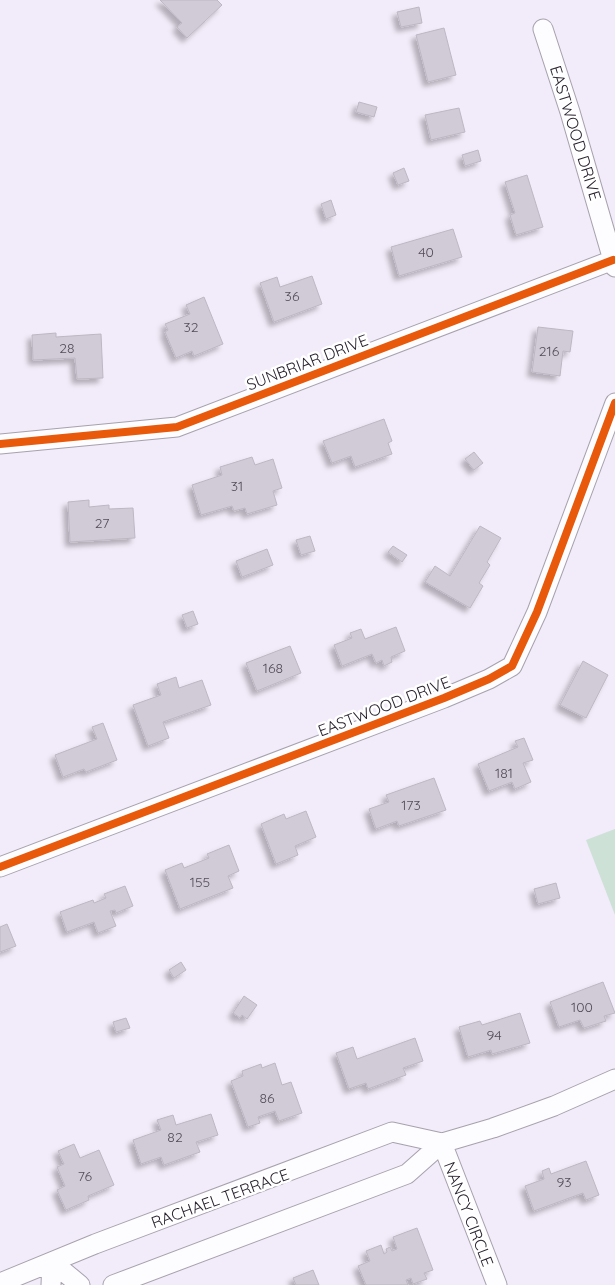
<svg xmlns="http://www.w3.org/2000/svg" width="615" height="1285" font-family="Quicksand,sans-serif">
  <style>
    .green { fill: #cde1d7 }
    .building { fill: #d1cbd7; stroke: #bdb7c3; filter: url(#shadow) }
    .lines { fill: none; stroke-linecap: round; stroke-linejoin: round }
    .minor-casing { stroke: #a7a1ad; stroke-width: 21 }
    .minor { stroke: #fdfcfe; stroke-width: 19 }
    .cycleway-casing { stroke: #fff; stroke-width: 11 }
    .cycleway { stroke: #e8590c; stroke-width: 8 }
    .labels { text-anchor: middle; stroke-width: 5; stroke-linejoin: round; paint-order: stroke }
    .number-label { font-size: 14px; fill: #544d59 }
    .street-label { font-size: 16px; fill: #2a232f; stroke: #fff }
  </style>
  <defs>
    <filter id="shadow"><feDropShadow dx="-4.5" dy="4.5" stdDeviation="2.5" flood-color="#0004"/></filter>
  </defs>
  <rect width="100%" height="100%" fill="#f2ebf9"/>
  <path class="green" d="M615,829V915L586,840Z"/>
  <path class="building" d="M160,0H217L222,5L187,38L177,27L182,23Z
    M419,7L422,23L401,27L397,12Z
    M444,28L456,75L428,82L416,35Z
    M359,102L377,107L374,117L356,112Z
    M459,108L465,132L431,140L425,115Z
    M478,150L481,161L465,166L462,155Z
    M404,168L409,181L398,185L393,173Z
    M527,175L543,227L516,235L510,215L515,213L505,182Z
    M331,200L336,215L326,219L321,204Z
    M453,229L462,257L399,276L391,247Z
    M312,276L322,304L274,322L260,283L277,277L280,287Z
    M204,297L223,344L194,356L192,351L176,358L165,332L168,330L165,324L190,314L186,305Z
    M538,327L573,331L570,352L563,351L560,376L532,372Z
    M56,333V337L101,334L103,378L77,379L75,358L33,360L32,335Z
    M384,419L392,441L388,443L392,454L355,467L351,456L332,463L323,441Z
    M474,452L483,463L474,470L465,459Z
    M252,457L255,465L273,459L282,488L273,491L277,505L247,514L245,508L234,511L232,506L201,515L192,485L222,475L220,467Z
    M89,500V507L109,505V509L133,508L135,538L70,542L68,502Z
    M480,526L501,538L487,562L490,565L479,583L483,586L470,608L425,582L435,566L450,576Z
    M310,536L315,551L301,555L296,540Z
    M393,546L407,555L402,562L388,552Z
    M267,549L273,565L242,577L236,561Z
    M193,611L198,624L187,628L182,615Z
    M396,627L405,651L391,657L392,662L384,666L382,660L376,663L372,654L342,666L334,645L352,638L350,633L361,629L365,639Z
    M290,646L301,673L257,691L246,663Z
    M583,661L608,675L586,718L560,705Z
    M176,677L179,688L202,680L211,705L163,722L169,738L148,746L133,705L161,695L157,684Z
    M103,723L117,760L86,772L84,769L63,777L55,755L97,739L92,727Z
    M524,738L533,760L523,763L531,782L515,789L512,782L489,791L478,764L518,747L515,741Z
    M434,778L446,810L399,826L397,821L376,829L369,809L389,802L386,795Z
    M306,811L316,837L295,846L298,855L276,864L261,824L284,814L286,819Z
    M229,845L239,871L228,876L233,888L180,909L165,870L182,863L184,868L209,858L207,854Z
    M556,883L560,898L538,904L534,889Z
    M125,886L133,906L116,913L115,910L110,911L116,926L98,933L94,922L67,932L60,912L93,900L94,903L106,898L104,894Z
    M7,924L16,946L0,952V927Z
    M181,962L186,970L174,978L169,970Z
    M603,982L615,1013L604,1016L606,1021L584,1028L580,1020L559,1027L550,1002Z
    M244,996L257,1005L247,1019L242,1015L240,1018L233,1013Z
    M520,1013L530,1043L492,1054L491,1050L468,1057L459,1027L480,1021L482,1025Z
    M126,1018L130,1028L116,1032L113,1022Z
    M415,1038L423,1061L403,1068L406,1075L368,1089L366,1083L349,1089L336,1053L353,1047L357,1059Z
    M275,1063L282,1085L291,1082L302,1113L279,1121L275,1111L258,1117L260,1123L248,1127L231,1081L243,1076L242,1071L261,1064L262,1068Z
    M211,1114L218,1135L196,1142L200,1152L164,1165L161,1157L141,1164L133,1140L161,1130L157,1120L173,1115L176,1125Z
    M74,1144L80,1158L99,1150L114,1185L88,1196L89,1200L66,1210L57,1190L65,1186L57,1167L64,1164L58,1151Z
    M586,1161L599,1195L586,1200L583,1193L534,1211L525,1186L544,1179L542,1171L549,1168L551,1174Z
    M417,1228L433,1270L424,1273L427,1279L413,1284L411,1278L406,1280L408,1285H366L358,1266L370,1261L366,1251L381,1245L384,1254L387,1252L386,1249L390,1247L392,1251L397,1249L393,1237Z
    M313,1270L319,1285H296L293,1278Z"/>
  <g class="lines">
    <g class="minor-casing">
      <path id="minor" d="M543,29L570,112L615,267
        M0,444L177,427L613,260
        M0,867L444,698L489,679L512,666L537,612L615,403
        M442,1143L497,1285
        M52,1262L80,1285
        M0,1283L95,1244L392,1132L442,1143
        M51,1285L52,1262
        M113,1285L407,1174L442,1143L493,1128L554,1106L615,1079"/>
    </g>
    <use href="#minor" class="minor"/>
    <g class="cycleway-casing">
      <path id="cycleway" d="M0,444L177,427L613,260
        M0,867L444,698L489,679L512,666L537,612L615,403"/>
    </g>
    <use href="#cycleway" class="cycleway"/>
  </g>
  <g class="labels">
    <g class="number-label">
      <text x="426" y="257">40</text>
      <text x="292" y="301">36</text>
      <text x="191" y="332">32</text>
      <text x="67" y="353">28</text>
      <text x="549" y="356">216</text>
      <text x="237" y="491">31</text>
      <text x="102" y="528">27</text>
      <text x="273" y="673">168</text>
      <text x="504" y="778">181</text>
      <text x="411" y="810">173</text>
      <text x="200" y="887">155</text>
      <text x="582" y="1012">100</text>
      <text x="494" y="1040">94</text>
      <text x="267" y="1103">86</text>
      <text x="175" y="1142">82</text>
      <text x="85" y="1181">76</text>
      <text x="564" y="1187">93</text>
    </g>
    <g class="street-label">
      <text transform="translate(576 133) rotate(73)" y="6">EASTWOOD DRIVE</text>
      <text transform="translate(307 362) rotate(-21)" y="6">SUNBRIAR DRIVE</text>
      <text transform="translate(384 706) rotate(-21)" y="6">EASTWOOD DRIVE</text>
      <text transform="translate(220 1198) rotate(-20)" y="6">RACHAEL TERRACE</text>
      <text transform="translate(469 1214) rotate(69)" y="6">NANCY CIRCLE</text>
    </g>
  </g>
</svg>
